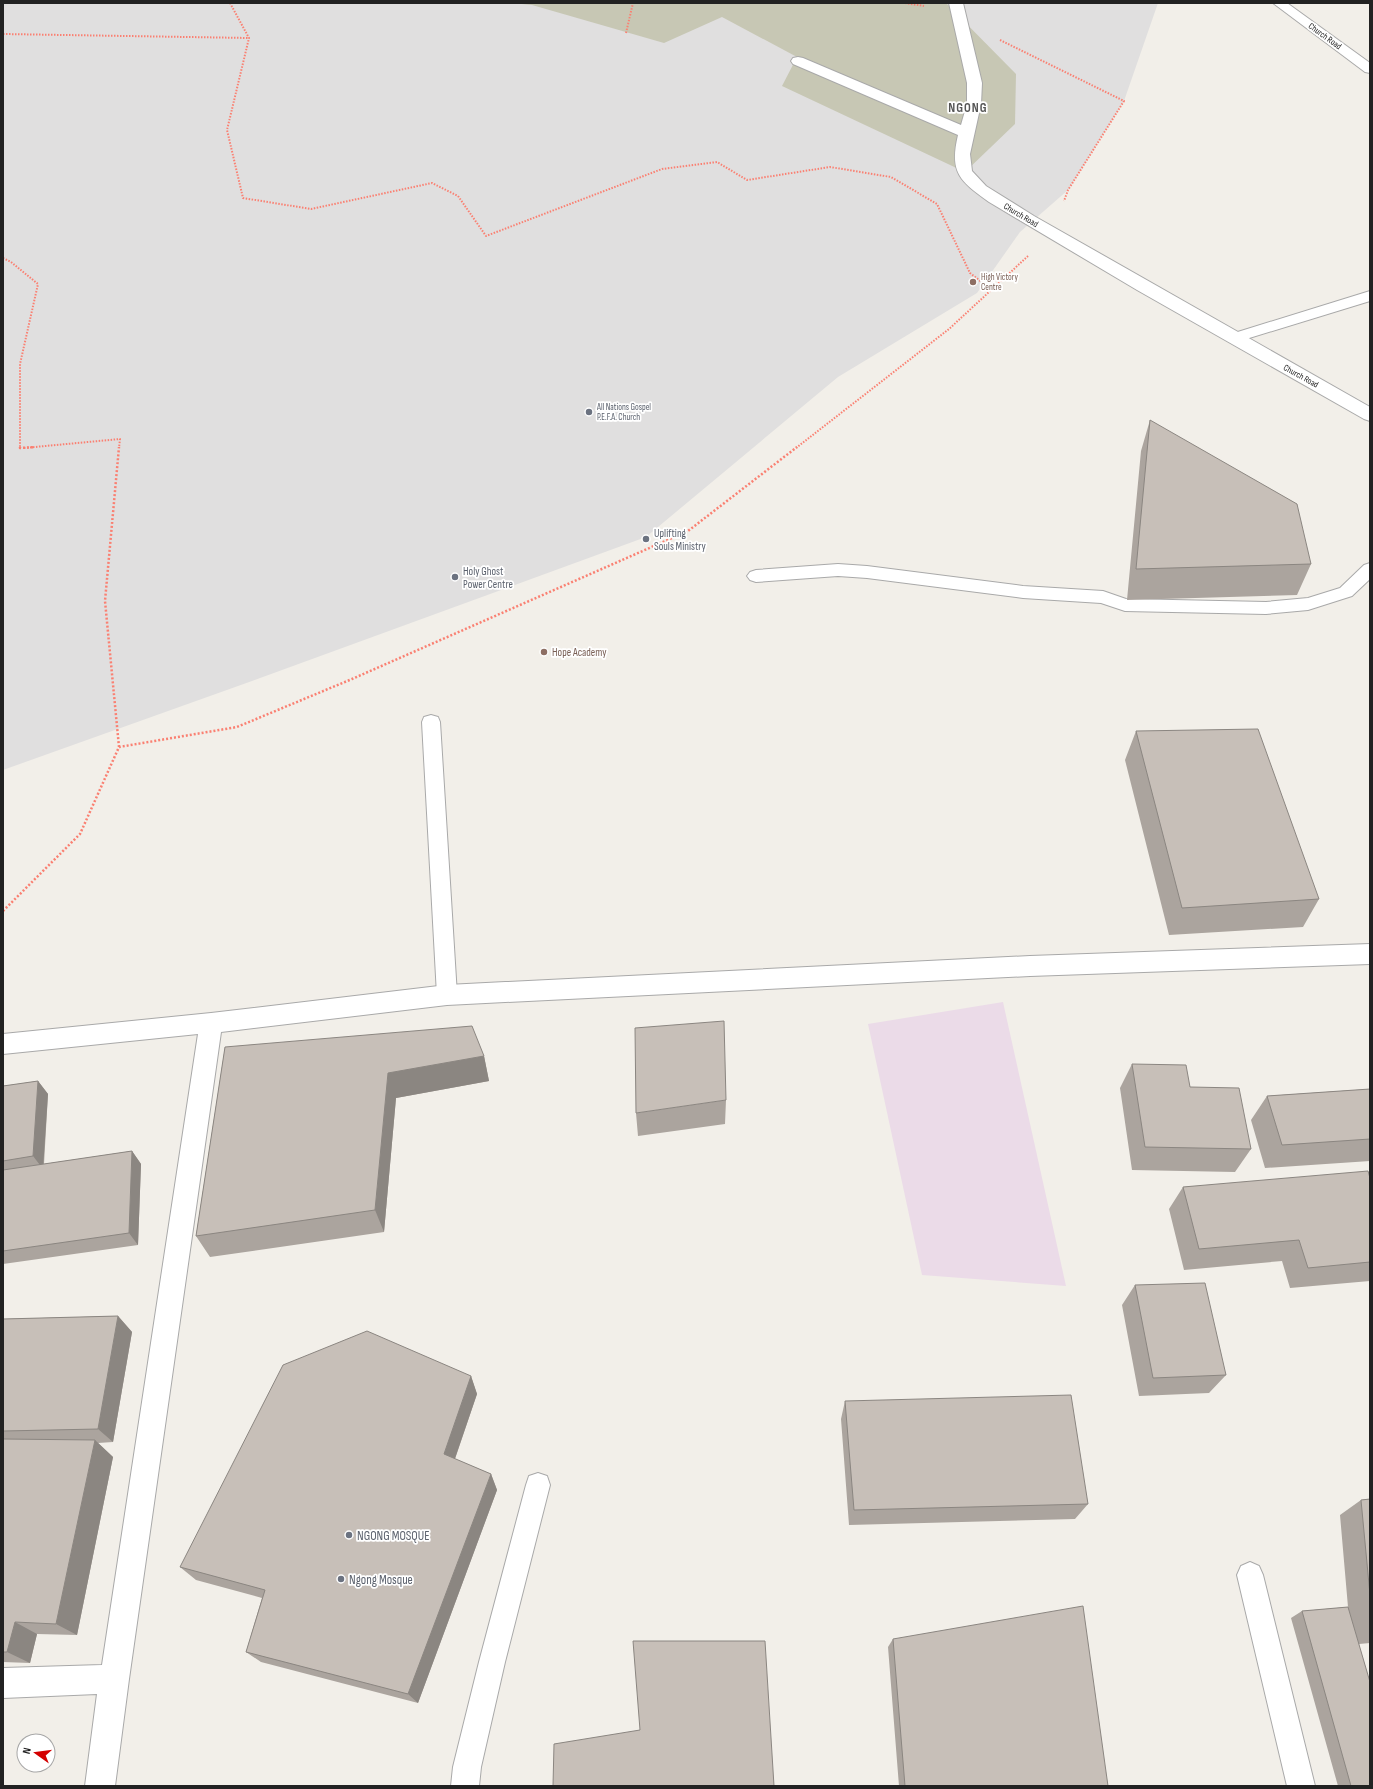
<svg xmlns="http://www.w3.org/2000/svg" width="1373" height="1789" font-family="'Sofia Sans Condensed',sans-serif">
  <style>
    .residential { fill: #e0dfdf }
    .industrial { fill: #ebdbe8 }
    .construction { fill: #c7c7b4 }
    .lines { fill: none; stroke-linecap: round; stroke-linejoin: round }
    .lane-casing { stroke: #a9a9a9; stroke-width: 2 }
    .street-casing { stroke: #a9a9a9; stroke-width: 2 }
    .path-far1 { stroke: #fa8072; stroke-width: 2; stroke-dasharray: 1.5 1.5; stroke-linecap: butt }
    .path { stroke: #fa8072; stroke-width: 2.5; stroke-dasharray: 2 2; stroke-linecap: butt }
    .lane { fill: #fff; fill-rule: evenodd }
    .street { fill: #fff; fill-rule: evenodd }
    .wall { fill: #aba49e }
    .shaded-wall { fill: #8b8681 }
    .building { fill: #c7bfb8; stroke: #8b8681 }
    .education-dot { fill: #8d6e63; stroke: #fff; stroke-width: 1.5 }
    .worship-dot { fill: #6b7280; stroke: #fff; stroke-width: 1.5 }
    .labels { text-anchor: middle; stroke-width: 3.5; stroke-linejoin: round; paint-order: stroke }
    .far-street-label { font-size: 9px; fill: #222; stroke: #fff }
    .far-education-label { font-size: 9px; fill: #785e54; stroke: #fff; text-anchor: start }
    .far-worship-label { font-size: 9px; fill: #5b616d; stroke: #fff; text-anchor: start }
    .worship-label { font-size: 11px; fill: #5b616d; stroke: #fff; text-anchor: start }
    .education-label { font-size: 11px; fill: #785e54; stroke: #fff; text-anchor: start }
    .far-district-label { font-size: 13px; font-weight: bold; letter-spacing: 1px; fill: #555; stroke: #fff }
    .near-worship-label { font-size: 13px; fill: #5b616d; stroke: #fff; text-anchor: start }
  </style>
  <rect width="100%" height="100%" fill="#f2efe9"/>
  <path class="residential" d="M3,3H1158L1124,101L1068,190L1020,232L977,293L838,377L646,537L252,681L3,770Z"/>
  <path class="industrial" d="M1003,1002L1066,1286L922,1275L868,1024Z"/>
  <path class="construction" d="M511,3H946L1016,74L1015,124L965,172L782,86L797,57L722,17L664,43L532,5Z"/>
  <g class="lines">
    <g class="lane-casing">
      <path id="lane" d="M1273,3H1287L1370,63V73L1365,72Z
        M1370,291V301L1233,343L1228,341L1225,338L1228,335Z
        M1370,563V579L1352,596L1308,610L1266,614L1125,611L1101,603L1023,598L867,578L838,576L756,582L750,580L747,576L750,572L756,570L838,564L867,566L1023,586L1103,591L1126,599L1266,602L1308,598L1340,588L1364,565Z
        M431,715L438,717L440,722L457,995L454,1001L447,1004L440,1001L437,995L422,722L424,717Z
        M538,1473L547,1476L550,1485L505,1662L481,1767L479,1786H451L453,1767L479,1662L526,1485L529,1476Z
        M1250,1562L1259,1566L1263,1575L1315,1786H1287L1237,1575L1241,1566Z"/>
    </g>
    <g class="street-casing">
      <path id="street" d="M949,3H963L982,83L981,104L970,154L972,171L986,186L1034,216L1370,407V421L1364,419L1137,290L989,202C960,181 949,173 958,135L793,64L791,61L793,58L798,57L803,58L961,125L967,104V83Z
        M1370,944V964L1030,976L447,1005L221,1032L129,1679L115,1786H85L97,1694L3,1698V1668L102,1665L198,1034L3,1054V1034L211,1013L447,985L1030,956Z"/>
    </g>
    <path class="path-far1" d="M230,3L249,38L227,130L243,198L311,209L432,183L458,196L486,236L662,169L717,162L747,180L830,167L891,177L937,204L970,273L992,290
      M905,3L924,6
      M626,33L633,3
      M3,34L249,38
      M1000,40L1124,101L1068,190L1064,201
      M3,258L11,262L38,284L20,364V448
      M24,448L120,439L119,448
      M796,448L949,329L1028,256"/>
    <path class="path" d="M20,447V448L35,447
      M119,747L105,601L119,447
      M3,911L80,834L119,747L237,727L352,679L688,531L797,447"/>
    <use href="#lane" class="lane"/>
    <use href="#street" class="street"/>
  </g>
  <path class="wall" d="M1150,420L1311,564L1297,595L1127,600L1141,451Z
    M1136,731L1319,899L1303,927L1169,935L1125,760Z
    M225,1047L484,1056L489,1081L396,1098L384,1232L210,1257L196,1236Z
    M1132,1064L1190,1087L1251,1149L1235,1172L1132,1170L1120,1088Z
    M38,1081L48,1094L44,1164L132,1151L141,1164L138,1245L3,1264V1086Z
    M1370,1089V1161L1265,1168L1251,1120L1267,1096Z
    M726,1100L725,1124L638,1136L636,1113Z
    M1370,1178V1281L1290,1288L1282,1261L1184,1270L1169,1209L1183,1187Z
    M1135,1285L1226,1375L1209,1393L1139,1396L1122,1305Z
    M118,1316L132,1332L113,1442L98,1443L113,1457L77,1635L37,1634L30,1663L3,1662V1319Z
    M471,1376L477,1394L455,1459L491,1474L497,1490L418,1703L261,1662L246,1652L262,1598L196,1580L180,1567Z
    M845,1401L1088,1504L1075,1519L849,1525L841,1419Z
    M1370,1499V1643L1359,1644L1370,1786H1338L1291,1618L1302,1611L1348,1607L1340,1515L1361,1500Z
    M893,1639L1108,1786H899L888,1647Z"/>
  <path class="shaded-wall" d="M484,1056L489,1081L396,1098L384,1232L375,1210L388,1073Z
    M38,1081L48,1094L43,1169L33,1156Z
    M132,1151L141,1164L138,1245L129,1233Z
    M118,1316L132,1332L113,1442L98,1429Z
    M471,1376L477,1394L451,1470L444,1454Z
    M95,1440L113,1457L77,1635L56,1624Z
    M491,1474L497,1490L418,1703L408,1694Z
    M15,1622L37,1634L30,1663L7,1652Z"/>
  <path class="building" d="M1150,420L1297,504L1311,564L1136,569Z
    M1258,729L1319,899L1182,908L1136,731Z
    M724,1021L726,1100L636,1113L635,1028Z
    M472,1026L484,1056L388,1073L375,1210L196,1236L225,1047Z
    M1132,1064L1186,1065L1190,1087L1239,1088L1251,1149L1145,1147Z
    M38,1081L33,1156L3,1161V1086Z
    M1370,1089V1139L1282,1145L1267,1096Z
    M132,1151L129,1233L3,1251V1170Z
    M1368,1171L1370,1178V1262L1308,1268L1299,1240L1199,1249L1183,1187Z
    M1205,1283L1226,1375L1153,1378L1135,1285Z
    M118,1316L98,1429L3,1431V1319Z
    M367,1331L471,1376L444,1454L491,1474L408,1694L246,1652L265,1590L180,1567L283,1365Z
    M1071,1395L1088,1504L854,1510L845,1401Z
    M3,1439L95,1440L56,1624L15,1622L7,1652H3Z
    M1370,1499V1595L1361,1500Z
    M1083,1606L1108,1786H905L893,1639Z
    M1348,1607L1370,1682V1786H1351L1302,1611Z
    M633,1641H765L774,1786H553L554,1744L640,1730Z"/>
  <g class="education-dot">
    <circle cx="973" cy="282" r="4"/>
    <circle cx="544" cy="652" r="4"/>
  </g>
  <g class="worship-dot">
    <circle cx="589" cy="412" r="4"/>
    <circle cx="646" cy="539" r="4"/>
    <circle cx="455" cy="577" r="4"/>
    <circle cx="349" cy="1535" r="4"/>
    <circle cx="341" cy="1579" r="4"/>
  </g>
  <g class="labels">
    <g class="far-street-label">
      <text transform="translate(1325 36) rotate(36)" y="3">Church Road</text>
      <text transform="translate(1021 215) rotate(31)" y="3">Church Road</text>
      <text transform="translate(1301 376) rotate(29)" y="3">Church Road</text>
    </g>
    <g class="far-education-label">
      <text x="981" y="280">High Victory<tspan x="981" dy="10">Centre</tspan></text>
    </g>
    <g class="far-worship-label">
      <text x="597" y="410">All Nations Gospel<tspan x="597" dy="10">P.E.F.A. Church</tspan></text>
    </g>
    <g class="worship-label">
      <text x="654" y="537">Uplifting<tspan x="654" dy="13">Souls Ministry</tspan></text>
      <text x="463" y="575">Holy Ghost<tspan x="463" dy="13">Power Centre</tspan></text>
    </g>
    <g class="education-label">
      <text x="552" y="656">Hope Academy</text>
    </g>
    <g class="far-district-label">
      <text x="968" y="112">NGONG</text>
    </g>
    <g class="near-worship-label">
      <text x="357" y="1540">NGONG MOSQUE</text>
      <text x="349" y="1584">Ngong Mosque</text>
    </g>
  </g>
  <rect width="1373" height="1789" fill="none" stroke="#222222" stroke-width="8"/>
  <g transform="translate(36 1753) rotate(284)"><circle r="19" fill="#ffffff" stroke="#a7a7a7"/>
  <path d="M0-3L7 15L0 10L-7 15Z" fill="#d40000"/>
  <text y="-6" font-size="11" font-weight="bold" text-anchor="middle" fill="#222222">N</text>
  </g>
</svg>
